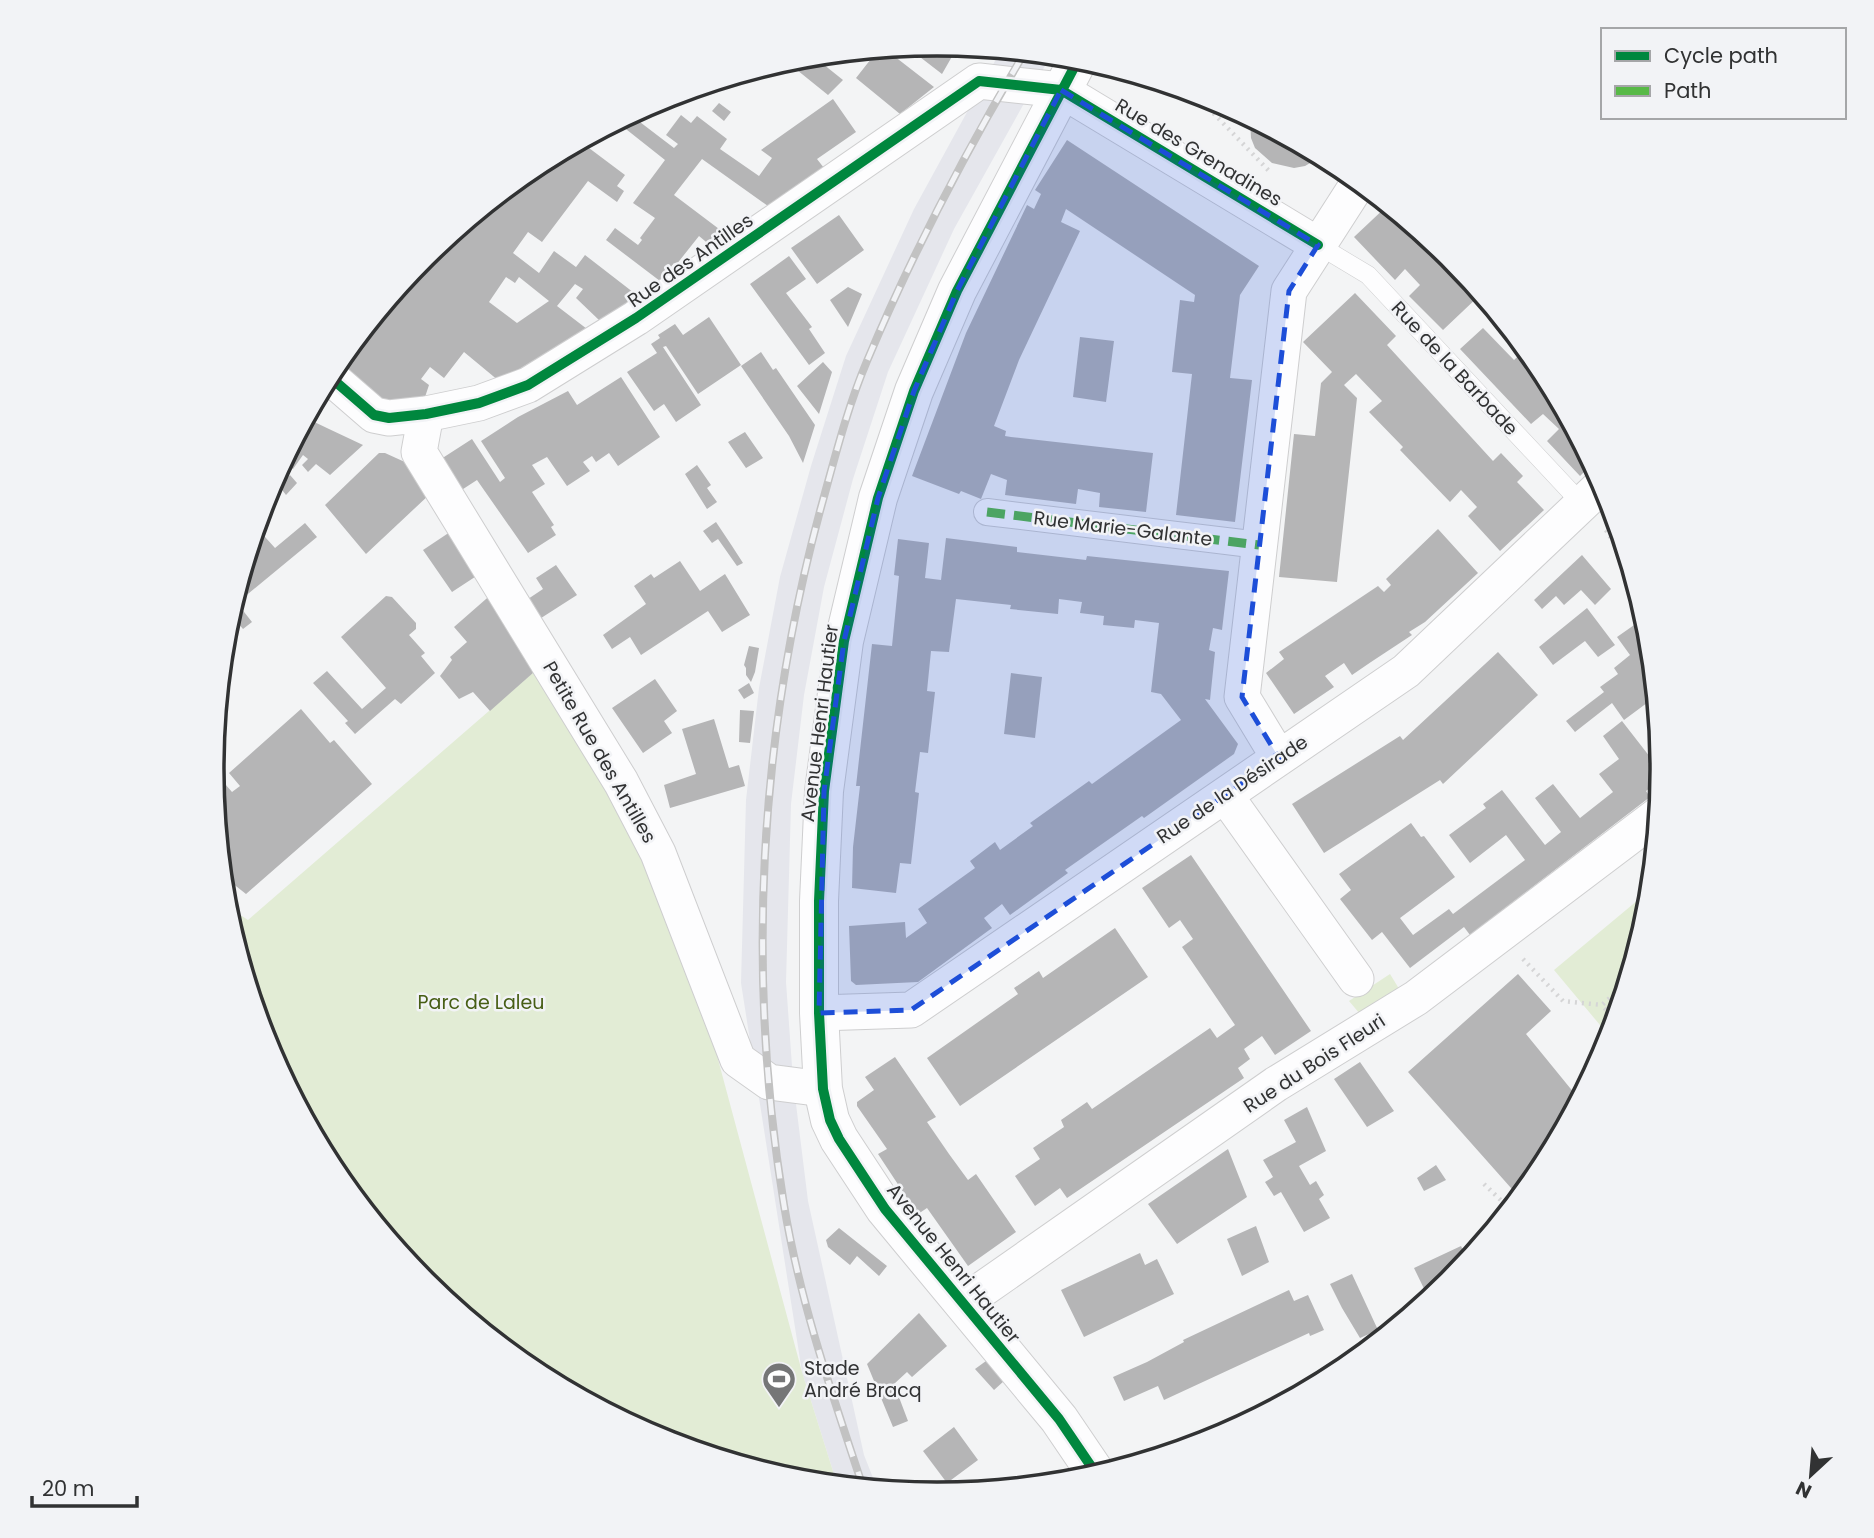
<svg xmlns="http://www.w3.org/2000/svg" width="1874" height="1538" font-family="Poppins,sans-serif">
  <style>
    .built { fill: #e5e6ec }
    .green { fill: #e2ecd5 }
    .building { fill: #b5b5b6; fill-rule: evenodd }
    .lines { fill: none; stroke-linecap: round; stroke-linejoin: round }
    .service-casing { stroke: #cececf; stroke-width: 19 }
    .pedestrian-casing { stroke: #cececf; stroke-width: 28 }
    .minor-casing { stroke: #cececf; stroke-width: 37 }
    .tertiary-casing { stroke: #cececf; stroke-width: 40 }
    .path { stroke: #d5d5d6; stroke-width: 4.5; stroke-dasharray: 2 5; stroke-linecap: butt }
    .service { stroke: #fdfdfe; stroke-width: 18 }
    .pedestrian { stroke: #fdfdfe; stroke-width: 26 }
    .minor { stroke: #fdfdfe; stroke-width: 35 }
    .tertiary { stroke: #fdfdfe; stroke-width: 38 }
    .rail-casing { stroke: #c2c2c2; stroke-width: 8 }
    .rail { stroke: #f2f3f6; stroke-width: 5; stroke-dasharray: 16; stroke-linecap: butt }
    .quiet { stroke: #58b947; stroke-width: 9; stroke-dasharray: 18 9; stroke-linecap: butt }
    .cycleway-casing { stroke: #f2f3f6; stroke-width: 15 }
    .cycleway { stroke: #00873e; stroke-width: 10 }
    .marked { fill: #1d4ed8; fill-opacity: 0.2; stroke: #1d4ed8; stroke-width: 5; stroke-dasharray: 14 9; stroke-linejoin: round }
    .labels { text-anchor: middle; stroke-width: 5; stroke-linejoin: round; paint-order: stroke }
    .street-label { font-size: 19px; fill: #313233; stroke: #f2f3f6 }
    .park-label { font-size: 19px; fill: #475e15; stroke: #f2f3f6 }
    .poi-label { font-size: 19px; fill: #313233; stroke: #f2f3f6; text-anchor: start }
    .rim { fill: none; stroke: #313233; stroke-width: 3.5 }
  </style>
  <rect width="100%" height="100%" fill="#f3f4f5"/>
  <path class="built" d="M1001,50L1051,55L954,229L888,372L853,479L824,587L804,695L791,804L786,982L793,1080L808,1201L864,1455L877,1488L837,1484L802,1372L741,983L746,800L759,688L780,577L811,466L846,356L914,209Z"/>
  <path class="green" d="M542,665L648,847L712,1037L802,1372L837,1484L795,1480L659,1439L534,1372L424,1282L334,1172L267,1046L225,905L248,920Z
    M1650,890L1648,911L1610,1037L1554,970Z
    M1390,974L1401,992L1360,1014L1349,1001Z"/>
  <path class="building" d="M937,44L958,46L942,74L907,47Z
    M885,49L934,87L900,114L856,78L878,50Z
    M808,56H813L843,80L828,95L797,70Z
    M833,99L856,132L817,159L824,168L768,206L702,159L674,195L727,235L711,246L699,236L676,265L674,263L660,281L606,240L615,228L638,245L642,240L640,238L655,218L633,203L665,160L617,122L645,107L636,119L674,148L678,144L666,135L681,115L691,123L697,116L727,139L720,149L759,176L772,158L761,150Z
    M719,103L731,112L724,121L712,111Z
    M1250,118L1321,156H1322L1305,166L1294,168L1272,163L1255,148L1251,138Z
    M603,129L589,148L625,175L617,186L624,191L617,202L588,181L542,242L528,232L513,253L539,273L554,251L576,267L585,255L638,296L600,321L576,298L583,289L575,284L557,306L587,329L499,381L464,352L444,378L430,367L421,379L429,385L424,400L379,401L344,371L440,243L534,166ZM506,277L515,283L519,277L549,301L517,323L489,302Z
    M1067,140L1259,266L1240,295L1230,378L1252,380L1235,522L1176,515L1192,374L1172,372L1180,300L1194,302L1195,295L1066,209L1061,222L1080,231L1019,360L994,426L1006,431L1005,436L1011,437L1153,453L1146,512L1099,507L1100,493L1078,489L1076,504L1005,495L1007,480L991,474L981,499L961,491L959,494L912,476L966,333L1027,205L1034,209L1041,194L1035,190Z
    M1388,205L1450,256L1481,294L1443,330L1409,296L1420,285L1405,269L1395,280L1354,237Z
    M839,215L864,250L817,284L791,248Z
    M789,256L806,279L786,293L812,327L809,329L825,353L809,365L750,284Z
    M848,287L862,294L848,327L830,300Z
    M1355,293L1396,336L1387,345L1493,461L1501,453L1523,476L1517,482L1544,510L1500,551L1468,516L1477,507L1461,490L1450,502L1400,450L1403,447L1369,412L1382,401L1356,374L1344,385L1357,398L1337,582L1279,577L1294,434L1315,436L1321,383L1332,372L1303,342Z
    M709,317L741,365L698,394L666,346L663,347L701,405L676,422L664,404L654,411L627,372L657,353L651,344L660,338L658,335L675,324L683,335Z
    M1483,328L1514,360L1526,349L1540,366L1592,464L1580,476L1547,441L1559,429L1543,414L1531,424L1460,349Z
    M1080,337L1114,341L1106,402L1073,397Z
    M761,352L773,370L776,368L815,425L803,463L789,436L741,366Z
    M823,362L832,372L819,414L797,386Z
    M621,377L660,437L618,466L609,453L596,462L592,456L583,462L590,471L567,486L547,457L532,465L545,484L532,492L554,525L551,527L556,535L528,553L477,480L460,491L441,459L472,439L500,482L505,478L481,441L518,417L568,391L577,405Z
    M306,418L329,429L363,445L330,475L316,464L308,472L302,465L308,459L303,455L293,469L283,462Z
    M745,432L763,458L746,468L728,442Z
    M379,453H385L407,463L430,494L366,554L325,505Z
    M697,465L711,485L707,488L717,502L707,509L685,474Z
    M290,475L297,483L286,495L279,486Z
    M716,522L732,546L743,563L737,566L718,539L712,543L703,531Z
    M305,523L317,537L237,603L252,622L243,629L230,614L256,527L275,548Z
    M1438,529L1478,573L1425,622L1409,632L1412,635L1371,662L1352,675L1344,663L1325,676L1334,687L1294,714L1266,673L1284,659L1279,652L1378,586L1384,592L1391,585L1386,579Z
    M453,530L481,573L452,592L423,550Z
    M946,538L1017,547V552L1086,560L1087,556L1229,571L1222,630L1213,628L1209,650L1215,652L1210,700L1205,699L1238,744L1234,754L1144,818L1142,816L1065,870L1068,873L1010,915L1002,904L984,918L992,928L918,982L856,985L851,981L849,926L905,922L906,938L927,923L918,909L975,868L970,861L995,842L1000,850L1033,826L1030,823L1089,781L1092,784L1181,720L1161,694L1151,692L1159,623L1135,620L1134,628L1103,625L1104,616L1080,613L1082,602L1059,599L1058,614L1010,609L1011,605L956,599L949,652L931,651L927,691L935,692L928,753L920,752L915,792L919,793L911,864L900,863L896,893L852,888L853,847L860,786H856L872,644L892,646L899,576L894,575L898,539L929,543L925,578L941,580Z
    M1582,555L1611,589L1595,605L1581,590L1564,605L1556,596L1542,609L1534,600Z
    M680,561L700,591L725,574L750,615L722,632L708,611L641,655L630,637L612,649L603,635L646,604L634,586L651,574L654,578Z
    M556,565L577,595L538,620L525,601L543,589L536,578Z
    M494,592L542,665L490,711L473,692L459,699L440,676L452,660L450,657L467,642L454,627Z
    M386,596L392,597L416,623V629L409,635L425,653L421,656L435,673L401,704L395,699L355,734L345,723L348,721L313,683L327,671L362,709L386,688L341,637Z
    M1587,608L1615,645L1598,657L1585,641L1553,665L1539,647Z
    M1637,623L1649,639L1655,697L1624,720L1612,703L1575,732L1566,721L1604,692L1600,687L1618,674L1614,668L1630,655L1617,637Z
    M749,646L759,648L755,672L751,682L746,675V668L744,665Z
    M1498,652L1538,695L1443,784L1440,780L1324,853L1292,804L1400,736L1403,740Z
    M1011,673L1042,677L1035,738L1004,734Z
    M655,679L677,711L664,721L672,733L643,753L612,708Z
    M749,683L754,693L744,699L738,690Z
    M301,709L330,743L334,740L372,784L246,894L222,875L212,769L232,792L240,786L229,773Z
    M740,710L754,711L750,743L739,742Z
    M714,719L729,768L739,765L745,786L670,808L664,785L696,774L682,729Z
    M1622,721L1650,757L1660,749L1661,779L1646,791L1650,797L1470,935L1464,927L1410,968L1382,932L1372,940L1340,899L1351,890L1339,874L1411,823L1421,837L1424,836L1455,877L1400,918L1413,935L1449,909L1453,914L1525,860L1506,835L1470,863L1449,835L1486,808L1483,804L1502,790L1545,845L1561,832L1535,798L1553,784L1580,818L1613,792L1599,774L1619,759L1603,736Z
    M1191,855L1311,1031L1275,1055L1262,1036L1244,1049L1250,1059L1238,1068L1244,1078L1067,1198L1060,1188L1035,1206L1015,1176L1040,1159L1033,1148L1064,1127L1061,1120L1087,1102L1092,1109L1210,1028L1217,1038L1235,1025L1182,947L1193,939L1180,920L1169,928L1142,888Z
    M1115,928L1148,977L960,1106L927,1058L1018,994L1014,988L1039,971L1043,978Z
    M1518,974L1551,1011L1526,1034L1579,1099L1540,1172L1519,1197L1408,1072Z
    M895,1057L936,1117L927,1122L949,1154L968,1180L976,1174L1016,1232L968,1266L927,1208L918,1214L905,1195L878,1154L887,1149L857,1106V1102L874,1090L865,1077Z
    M1360,1062L1394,1111L1367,1127L1334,1079Z
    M1307,1107L1326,1151L1299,1166L1310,1185L1316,1181L1324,1195L1319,1199L1330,1218L1304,1232L1281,1192L1274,1196L1265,1182L1273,1177L1263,1160L1296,1142L1284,1120Z
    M1228,1149L1247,1197L1177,1244L1148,1204Z
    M1436,1165L1446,1180L1424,1191L1417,1178Z
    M1256,1226L1269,1262L1242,1276L1227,1239Z
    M839,1228L887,1266L879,1276L857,1256L850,1265L828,1247L826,1240Z
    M1461,1246L1468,1260L1450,1282L1429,1299L1414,1268Z
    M1140,1253L1145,1265L1157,1259L1174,1294L1084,1337L1061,1290Z
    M1352,1274L1378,1330L1360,1338L1342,1308L1330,1284Z
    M1289,1290L1294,1301L1308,1295L1324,1330L1310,1336L1309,1333L1164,1400L1158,1386L1124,1401L1113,1377L1147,1362L1184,1342L1183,1340Z
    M919,1313L947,1346L912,1377L907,1372L894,1384L908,1421L893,1427L867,1364Z
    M986,1361L1004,1381L994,1390L975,1369Z
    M1347,1365L1340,1372L1312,1387L1309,1383Z
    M1261,1408L1263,1413L1214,1439L1194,1445L1192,1440Z
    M954,1427L978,1460L947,1483L923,1451Z"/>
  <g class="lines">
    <g class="service-casing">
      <path id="service" d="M1318,245L1368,275L1582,504"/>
    </g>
    <g class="pedestrian-casing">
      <path id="pedestrian" d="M987,512L1259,545"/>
    </g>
    <g class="minor-casing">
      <path id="minor" d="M329,376L374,415L389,418L426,414L479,403L528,385L636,318L979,81L1061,90L1318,245
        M426,414L419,452L621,782L658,853L738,1060L769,1082L823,1089
        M1279,758L1242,697L1289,291L1359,182
        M1225,795L1356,979
        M819,1013L911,1010L1406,671L1603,484
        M963,1303L1276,1084L1416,998L1658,815"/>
    </g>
    <g class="tertiary-casing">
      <path id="tertiary" d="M1079,58L957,291L914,391L878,498L844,641L824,791L819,901V1013L823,1089L830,1120L839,1139L885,1209L1059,1419L1097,1475"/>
    </g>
    <path class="path" d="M1194,93L1271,173
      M1606,530L1619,551
      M1523,959L1563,1001L1602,1005
      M1615,1020L1602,1005L1627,982
      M1484,1184L1510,1209"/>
    <use href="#service" class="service"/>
    <use href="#pedestrian" class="pedestrian"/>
    <use href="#minor" class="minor"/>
    <use href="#tertiary" class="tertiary"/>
    <g class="rail-casing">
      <path id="rail" d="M863,1487C832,1394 800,1302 784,1205C746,974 759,737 820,511C834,461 847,408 867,361C912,254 966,151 1025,52"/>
    </g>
    <use href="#rail" class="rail"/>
    <path class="quiet" d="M987,512L1259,545"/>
    <g class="cycleway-casing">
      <path id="cycleway" d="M1079,58L957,291L914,391L878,498L844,641L824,791L819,901V1013L823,1089L830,1120L839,1139L885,1209L1059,1419L1097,1475
        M329,376L374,415L389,418L426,414L479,403L528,385L636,318L979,81L1061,90L1318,245"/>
    </g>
    <use href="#cycleway" class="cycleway"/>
  </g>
  <path class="marked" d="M1061,90L1318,245L1289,291L1242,697L1279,758L911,1010L819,1013L824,791L844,641L878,498L914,391L957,291Z"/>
  <defs>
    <g id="stadium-pin" transform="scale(1.75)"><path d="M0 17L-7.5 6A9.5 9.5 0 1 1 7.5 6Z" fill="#757677" stroke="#f2f3f6"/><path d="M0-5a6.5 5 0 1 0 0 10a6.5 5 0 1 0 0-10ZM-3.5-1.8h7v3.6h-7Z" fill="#fff"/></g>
  </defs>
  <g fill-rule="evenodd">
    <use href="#stadium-pin" x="779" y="1379"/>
  </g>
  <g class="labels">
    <g class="street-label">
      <text transform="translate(1199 152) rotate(31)" y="7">Rue des Grenadines</text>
      <text transform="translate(690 260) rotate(-35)" y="7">Rue des Antilles</text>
      <text transform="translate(1455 368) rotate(47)" y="7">Rue de la Barbade</text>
      <text transform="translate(1123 528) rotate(7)" y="7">Rue Marie-Galante</text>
      <text transform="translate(819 723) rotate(-83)" y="7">Avenue Henri Hautier</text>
      <text transform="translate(600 752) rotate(60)" y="7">Petite Rue des Antilles</text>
      <text transform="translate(1232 789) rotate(-34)" y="7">Rue de la Désirade</text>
      <text transform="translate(1314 1063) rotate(-33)" y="7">Rue du Bois Fleuri</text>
      <text transform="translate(954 1263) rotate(51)" y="7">Avenue Henri Hautier</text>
    </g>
    <g class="park-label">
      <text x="481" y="1009">Parc de Laleu</text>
    </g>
    <g class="poi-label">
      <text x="804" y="1375">Stade<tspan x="804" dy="22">André Bracq</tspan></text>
    </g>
  </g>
  <path d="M0 0H1874V1538H0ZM224 769a713 713 0 1 1 1426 0a713 713 0 1 1-1426 0Z" fill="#f2f3f6" fill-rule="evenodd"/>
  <path class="rim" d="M224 769a713 713 0 1 1 1426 0a713 713 0 1 1-1426 0Z"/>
  <rect x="1601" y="28" width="245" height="91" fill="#f2f3f6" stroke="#a5a6a8" stroke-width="2"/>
  <rect x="1615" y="51" width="35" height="10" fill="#00873e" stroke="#a5a6a8" stroke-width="2"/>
  <text x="1664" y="63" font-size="21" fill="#313233">Cycle path</text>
  <rect x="1615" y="86" width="35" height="10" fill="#58b947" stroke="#a5a6a8" stroke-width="2"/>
  <text x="1664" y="98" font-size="21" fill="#313233">Path</text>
  <g transform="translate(1811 1475) rotate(206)" stroke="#f2f3f6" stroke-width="5" paint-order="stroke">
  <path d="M0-5L12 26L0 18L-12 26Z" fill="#313233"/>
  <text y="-10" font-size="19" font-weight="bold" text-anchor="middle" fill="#313233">N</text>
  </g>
  <path d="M32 1496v10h105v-10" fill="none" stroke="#313233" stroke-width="3.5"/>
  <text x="42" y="1496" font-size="21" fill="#313233" stroke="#f2f3f6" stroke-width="5" paint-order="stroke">20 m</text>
</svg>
